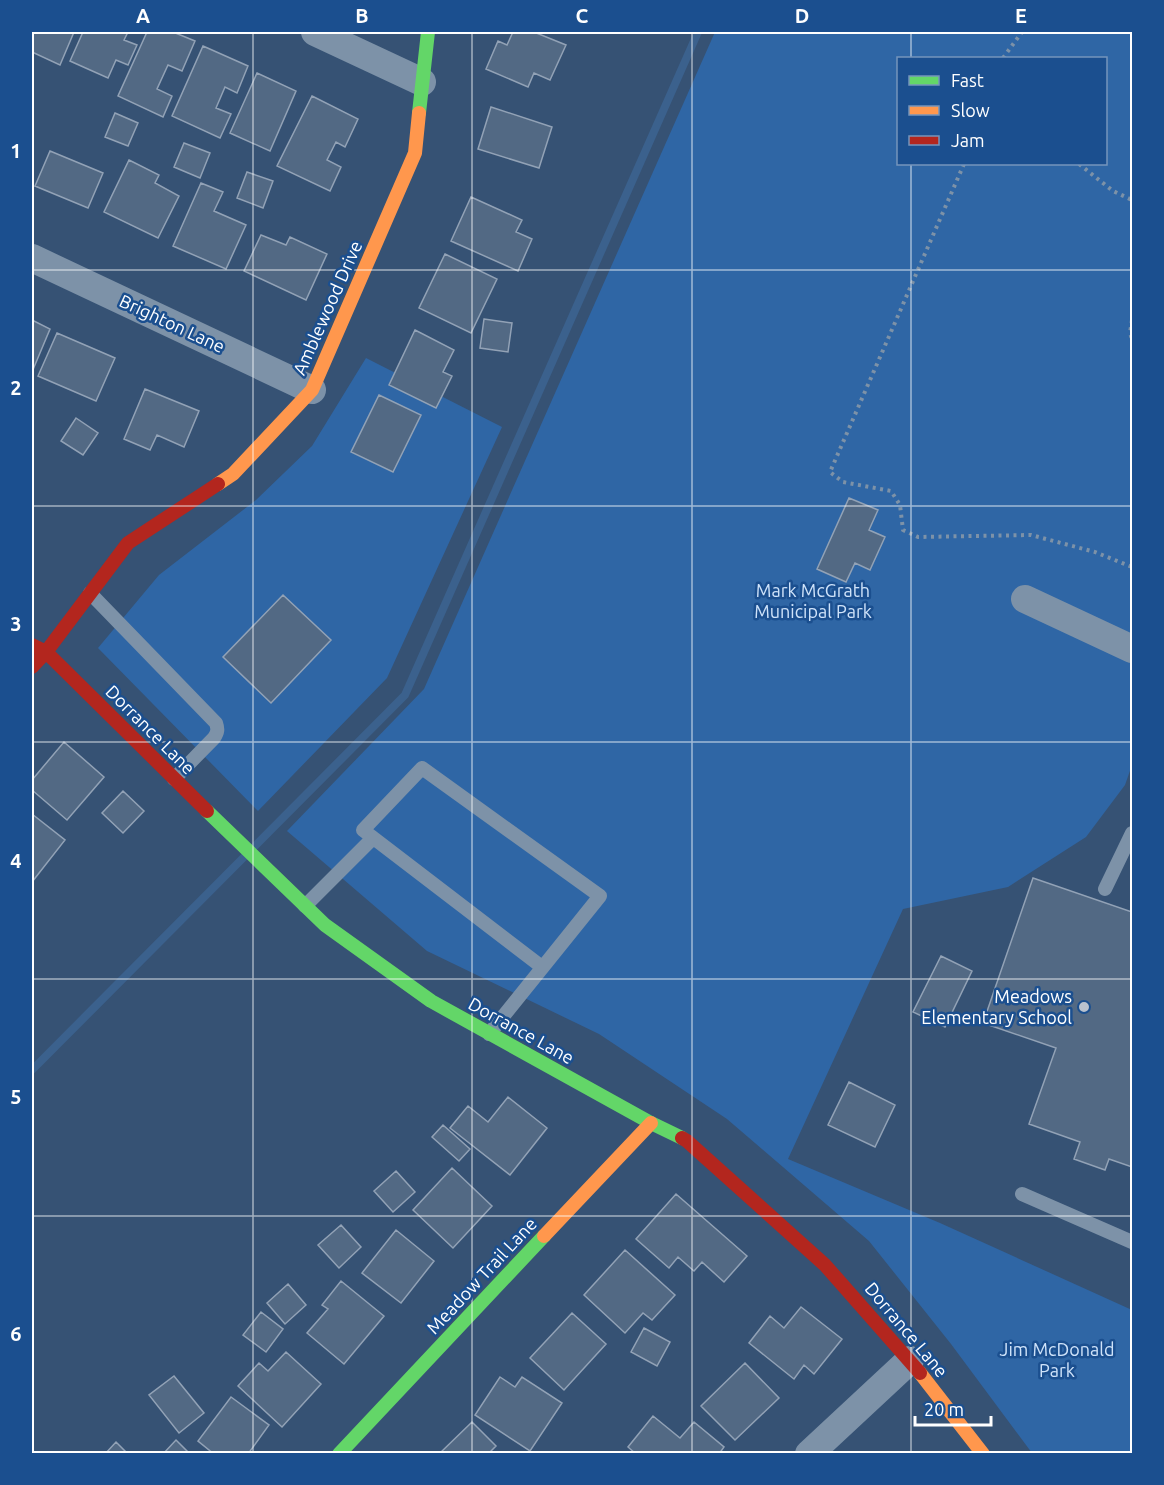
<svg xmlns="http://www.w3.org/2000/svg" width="1164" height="1485" font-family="Ubuntu,sans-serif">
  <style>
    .green { fill: #2f66a5; fill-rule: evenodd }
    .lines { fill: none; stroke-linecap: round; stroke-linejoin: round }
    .stream { stroke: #3b618d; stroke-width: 8 }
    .building { fill: #526984; stroke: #92a2b6; stroke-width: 1.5 }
    .path { stroke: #7d92a8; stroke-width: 4; stroke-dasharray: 3 4.5; stroke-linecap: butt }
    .lane { stroke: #7d92a8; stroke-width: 14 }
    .street { stroke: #7d92a8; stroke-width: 28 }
    .fast { stroke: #63d668; stroke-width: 14 }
    .slow { stroke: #ff974d; stroke-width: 14 }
    .jam { stroke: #b3261e; stroke-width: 14 }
    .grid { fill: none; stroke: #fff; stroke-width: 1.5; stroke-opacity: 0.55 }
    .poi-dot { fill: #b9c2ce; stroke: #1b4f8f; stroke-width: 2 }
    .labels { text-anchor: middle; stroke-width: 5; stroke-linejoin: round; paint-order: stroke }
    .street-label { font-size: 18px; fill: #fff; stroke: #1b4f8f }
    .park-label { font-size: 18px; fill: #cfe3fa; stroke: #1b4f8f }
    .poi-label { font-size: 18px; fill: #fff; stroke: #1b4f8f; text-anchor: end }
    .neatline { fill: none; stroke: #fff; stroke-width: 2 }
    .grid-label { font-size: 20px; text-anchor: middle; font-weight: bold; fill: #fff }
  </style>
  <rect width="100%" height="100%" fill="#365274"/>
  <path class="green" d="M715,32H1132V765L1125,785L1086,837L1008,887L903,909L788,1159L940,1223L1132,1310V1453H1032L951,1344L869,1241L727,1119L599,1034L427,951L287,831L424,689ZM898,58H1106V164H898Z
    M366,358L502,427L387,678L258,811L98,648L159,575L256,500L312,446Z"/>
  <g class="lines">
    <path class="stream" d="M255,846L405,695L698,32
      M32,1070L245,856"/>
  </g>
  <path class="building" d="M32,32H74L60,65L32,52Z
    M83,32H128L124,40L137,45L128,65L116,60L108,78L70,61Z
    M147,32H173L195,41L182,71L168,65L157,89L172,96L163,117L118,96Z
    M513,32H534L566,45L550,80L534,73L528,87L486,69L498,41L507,45Z
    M203,46L248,66L237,93L225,87L216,108L231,114L220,138L172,116Z
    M257,73L296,91L270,151L230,133Z
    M312,96L358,119L345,147L336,142L327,160L341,167L330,191L277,166Z
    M491,107L552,127L539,168L478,149Z
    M115,113L138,123L128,146L105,137Z
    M184,143L210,153L200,178L174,167Z
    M50,151L103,173L88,208L35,186Z
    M129,160L159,175L155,183L179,196L158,238L104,212Z
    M247,172L273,181L263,208L237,198Z
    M201,183L223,192L214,211L246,225L226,269L173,246Z
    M471,197L522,220L516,232L532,239L518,271L451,241Z
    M261,235L286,245L290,237L327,254L306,300L244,271Z
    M445,254L497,279L471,333L419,308Z
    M484,319L512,323L508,352L480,348Z
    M32,320L50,329L32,372Z
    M415,330L454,350L443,372L452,376L436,408L389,385Z
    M57,333L115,358L96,401L38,376Z
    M145,389L199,411L184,447L157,435L150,450L124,439Z
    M379,395L421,415L393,472L351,452Z
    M76,418L98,433L83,455L61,441Z
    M849,498L878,510L869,530L885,537L870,570L855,563L846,582L817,569Z
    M283,595L331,640L271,703L223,657Z
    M64,742L104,777L67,820L32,790V780Z
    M123,791L144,811L123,833L102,813Z
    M32,814L65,840L32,882Z
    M1033,878L1132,912V1167L1109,1159L1105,1170L1074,1159L1080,1142L1029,1124L1056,1048L983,1023Z
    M941,956L972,971L945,1027L913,1012Z
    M849,1082L895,1105L875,1147L828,1125Z
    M508,1097L547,1128L510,1175L450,1128L468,1106L488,1122Z
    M443,1125L470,1149L459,1161L432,1137Z
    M452,1168L492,1206L453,1248L413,1210Z
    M396,1171L415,1192L393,1212L374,1191Z
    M676,1194L747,1256L724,1282L702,1262L694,1271L678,1257L669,1268L636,1239Z
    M341,1225L361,1247L339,1268L318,1245Z
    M396,1230L434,1261L401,1303L362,1273Z
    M625,1250L675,1295L652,1320L643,1313L625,1333L584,1295Z
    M341,1281L384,1316L344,1364L307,1333L328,1309L322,1305Z
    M288,1284L306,1305L285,1324L267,1303Z
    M801,1307L842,1339L814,1374L804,1365L794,1379L749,1343L770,1316L784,1328Z
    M261,1312L283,1329L266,1352L243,1335Z
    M572,1313L606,1344L564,1390L530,1358Z
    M644,1328L670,1342L657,1366L631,1352Z
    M286,1352L321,1384L282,1427L238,1386L259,1363L268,1371Z
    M745,1363L779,1398L735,1440L701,1406Z
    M174,1376L204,1413L179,1433L149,1395Z
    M500,1377L515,1387L522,1377L562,1403L530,1451L475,1415Z
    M231,1397L269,1425L248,1454H214L198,1441Z
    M653,1416L680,1438L694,1422L724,1447L719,1454H636L628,1447Z
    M472,1422L496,1446L488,1454H439Z
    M176,1440L190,1454H163Z
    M116,1442L128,1454H105Z"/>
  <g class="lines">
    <path class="path" d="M1003,58L1022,32
      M964,164L830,472L843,482L891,491L900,505L903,530L918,537L1031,535L1095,552L1132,567
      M1079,164L1113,191L1132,200
      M1132,320L1130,333L1132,339"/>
    <path class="lane" d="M90,593L216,723C218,729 218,732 214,738L174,779
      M1105,889L1132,833
      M305,906L373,838
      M489,1034L600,896L422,768L363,830L542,967
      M1022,1194L1132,1242"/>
    <path class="street" d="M315,32L422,82
      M32,258L312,390
      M1025,599L1132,649
      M809,1454L910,1360"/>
    <path class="fast" d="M419,113L428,32
      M207,811L325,925L431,1001L651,1123L682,1138
      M339,1454L544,1236"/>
    <path class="slow" d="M218,484L233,474L312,390L415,153L419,113
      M544,1236L651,1123
      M920,1373L983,1454"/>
    <path class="jam" d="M32,645L46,652L207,811
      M32,667L46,652L128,543L218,484
      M682,1138L687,1141L825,1265L920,1373"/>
  </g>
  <path class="grid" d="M253,32V1454M472,32V1454M692,32V1454M911,32V58M911,164V1454M32,270H1132M32,506H1132M32,742H1132M32,979H1132M32,1216H1132"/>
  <circle class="poi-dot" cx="1084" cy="1007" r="6"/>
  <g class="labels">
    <g class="street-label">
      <text transform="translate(328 308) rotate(-66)" y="6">Amblewood Drive</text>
      <text transform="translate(172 324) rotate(25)" y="6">Brighton Lane</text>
      <text transform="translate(150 730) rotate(45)" y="6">Dorrance Lane</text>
      <text transform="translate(521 1031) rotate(29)" y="6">Dorrance Lane</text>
      <text transform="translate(482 1276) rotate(-47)" y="6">Meadow Trail Lane</text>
      <text transform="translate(906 1330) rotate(50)" y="6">Dorrance Lane</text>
    </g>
    <g class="park-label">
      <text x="813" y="597">Mark McGrath<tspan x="813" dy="21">Municipal Park</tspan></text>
      <text x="1057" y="1356">Jim McDonald<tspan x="1057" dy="21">Park</tspan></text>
    </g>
    <g class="poi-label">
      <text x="1072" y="1003">Meadows<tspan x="1072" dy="21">Elementary School</tspan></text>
    </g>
  </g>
  <rect width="1164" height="1485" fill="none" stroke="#1b4f8f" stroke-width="66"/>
  <rect x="897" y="57" width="210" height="108" fill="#1b4f8f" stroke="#7695bc" stroke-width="1.5"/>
  <rect x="909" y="76" width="30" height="9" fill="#63d668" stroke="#7695bc" stroke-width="1.5"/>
  <text x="951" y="87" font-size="18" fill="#ffffff">Fast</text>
  <rect x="909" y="106" width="30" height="9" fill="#ff974d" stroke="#7695bc" stroke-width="1.5"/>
  <text x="951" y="117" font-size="18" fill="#ffffff">Slow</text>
  <rect x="909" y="136" width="30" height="9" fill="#b3261e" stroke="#7695bc" stroke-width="1.5"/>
  <text x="951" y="147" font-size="18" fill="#ffffff">Jam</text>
  <path d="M915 1416v9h76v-9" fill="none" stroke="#ffffff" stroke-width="3"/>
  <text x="924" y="1416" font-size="18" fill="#ffffff" stroke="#1b4f8f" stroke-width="4.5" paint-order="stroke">20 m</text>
  <rect x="33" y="33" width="1098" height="1419" class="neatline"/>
  <g class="grid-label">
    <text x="143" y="23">A</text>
    <text x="362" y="23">B</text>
    <text x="582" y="23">C</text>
    <text x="802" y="23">D</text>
    <text x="1021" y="23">E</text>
    <text x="16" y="158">1</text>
    <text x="16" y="395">2</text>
    <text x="16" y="631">3</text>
    <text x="16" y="868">4</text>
    <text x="16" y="1104">5</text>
    <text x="16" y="1341">6</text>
  </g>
</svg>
